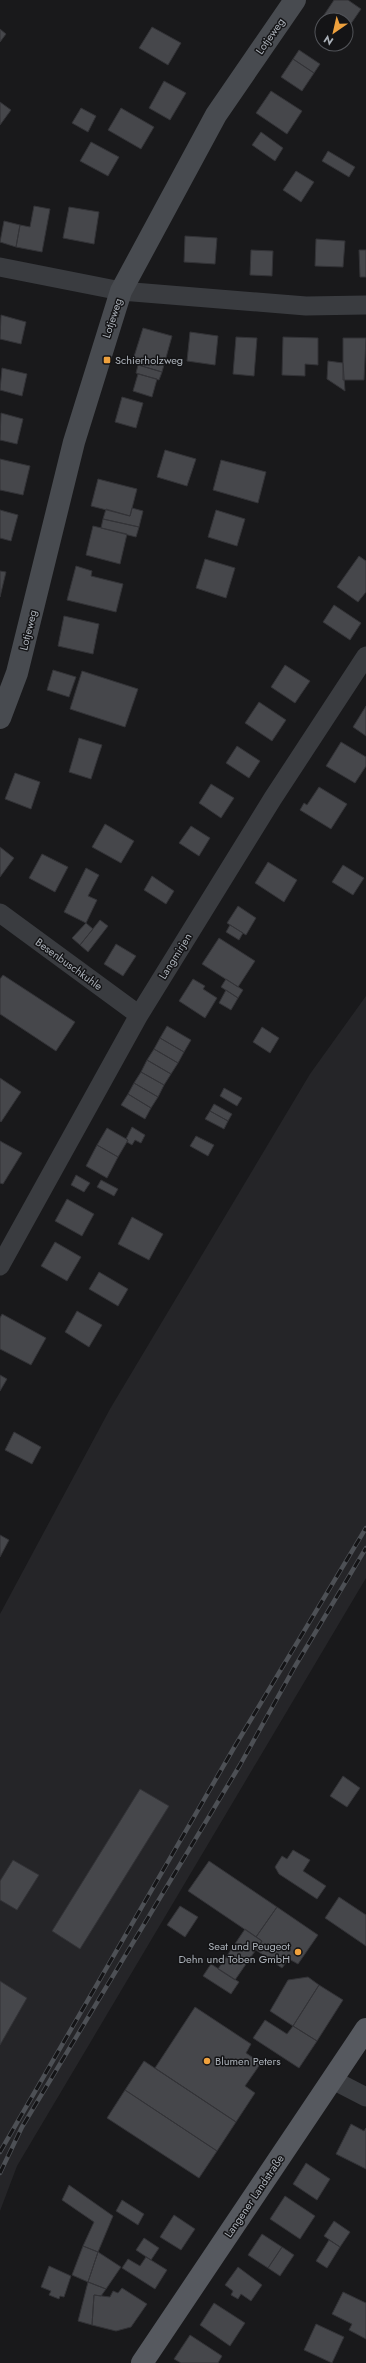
<svg xmlns="http://www.w3.org/2000/svg" width="366" height="2363" font-family="Jost,sans-serif">
  <style>
    .built { fill: #252528 }
    .building { fill: #46474b; stroke: #333337 }
    .lines { fill: none; stroke-linecap: round; stroke-linejoin: round }
    .street { stroke: #3a3c40; stroke-width: 19 }
    .secondary { stroke: #484b50; stroke-width: 22 }
    .primary { stroke: #56595f; stroke-width: 22 }
    .rail-casing { stroke: #4d5055; stroke-width: 4.5 }
    .rail { stroke: #141416; stroke-width: 3; stroke-dasharray: 9; stroke-linecap: butt }
    .poi-dot { fill: #efa13d; stroke: #141416; stroke-width: 1.5 }
    .labels { text-anchor: middle; stroke-width: 3; stroke-linejoin: round; paint-order: stroke }
    .street-label { font-size: 11px; fill: #acb2ba; stroke: #141416 }
    .poi-label { font-size: 11px; fill: #acb2ba; stroke: #141416; text-anchor: start }
  </style>
  <rect width="100%" height="100%" fill="#19191b"/>
  <path class="built" d="M366,996V1578L17,2166L0,2211V1614L110,1409L310,1074Z"/>
  <path class="building" d="M334,0H348L361,9L346,31V20H325L322,18Z
    M152,27L181,43L168,65L139,48Z
    M0,29L6,34L0,42Z
    M299,50L320,64L314,73L293,59Z
    M293,59L314,73L302,91L281,77Z
    M164,81L186,93L170,120L149,108Z
    M271,91L302,111L287,134L256,113Z
    M0,102L11,110L0,125Z
    M81,108L96,116L88,132L72,123Z
    M121,108L154,127L141,149L108,130Z
    M261,132L283,148L275,161L252,145Z
    M91,142L119,157L108,176L80,161Z
    M328,151L355,167L349,177L322,161Z
    M296,171L314,182L301,202L283,190Z
    M34,206L50,209L42,252L16,247L20,225L30,227Z
    M69,207L99,212L94,244L63,238Z
    M4,221L20,225L16,247L0,242Z
    M185,236L217,238L215,264L184,262Z
    M316,239L345,241L343,267L315,266Z
    M251,250L273,251L272,276L250,275Z
    M359,250H366V277H360Z
    M1,315L26,322L21,344L0,339Z
    M143,328L172,336L162,372L132,363Z
    M190,332L218,336L215,365L187,361Z
    M236,337L257,338L254,376L233,374Z
    M283,337L318,338V365L305,364V376L282,375Z
    M343,338H366L364,380H343Z
    M328,361L343,363L345,391L327,379Z
    M138,365L162,372L159,380L136,373Z
    M2,368L27,374L22,396L0,390Z
    M138,374L157,379L152,397L133,391Z
    M122,397L143,403L136,428L115,422Z
    M1,413L23,419L17,444L0,440Z
    M165,450L196,459L187,486L157,477Z
    M0,459L30,466L23,495L0,490Z
    M221,460L266,472L258,503L213,490Z
    M98,479L137,489L130,516L91,506Z
    M132,508L143,511L139,527L103,519L106,509L130,516Z
    M0,510L18,515L11,541L0,538Z
    M216,510L245,519L237,546L208,537Z
    M103,519L139,527L136,537L101,528Z
    M93,526L127,534L120,564L86,555Z
    M359,556L366,561V592L358,602L337,587Z
    M205,559L235,568L226,598L196,588Z
    M76,566L92,571L91,576L123,584L116,612L67,600Z
    M0,571L6,572L0,597Z
    M334,605L361,623L350,640L323,622Z
    M64,616L99,624L93,654L58,646Z
    M285,665L310,681L295,703L271,687Z
    M53,670L76,677L69,697L47,690Z
    M82,671L138,689L125,727L70,709Z
    M259,702L286,720L272,741L245,723Z
    M366,706V736L353,727Z
    M79,738L102,745L91,779L69,772Z
    M341,742L366,757V766L355,783L326,766Z
    M237,746L260,761L249,778L226,763Z
    M15,773L40,782L31,809L5,799Z
    M211,784L234,798L221,818L199,803Z
    M319,787L347,804L331,829L300,810L304,803L307,805Z
    M105,824L134,841L121,863L92,847Z
    M191,826L210,838L199,856L179,843Z
    M0,847L14,858L0,877Z
    M42,854L68,867L55,892L29,878Z
    M268,862L297,880L284,902L255,883Z
    M343,865L364,878L353,895L332,882Z
    M86,868L99,875L88,896L97,900L86,923L64,912Z
    M152,876L174,891L166,904L144,890Z
    M238,906L256,918L246,935L227,923Z
    M100,920L108,926L88,952L80,945Z
    M86,923L93,929L80,945L72,938Z
    M230,925L243,933L239,940L226,932Z
    M219,938L255,961L238,987L202,964Z
    M116,944L136,956L123,976L104,964Z
    M3,975L75,1022L56,1051L0,1014V979Z
    M193,979L205,986L203,989L217,998L205,1018L179,1001Z
    M226,979L243,990L238,998L221,987Z
    M226,990L238,998L231,1010L219,1003Z
    M167,1026L191,1040L184,1052L160,1038Z
    M262,1027L279,1038L270,1053L253,1042Z
    M160,1038L184,1052L178,1063L154,1049Z
    M154,1049L178,1063L171,1074L147,1060Z
    M147,1060L171,1074L164,1085L141,1072Z
    M141,1072L164,1085L158,1097L134,1083Z
    M0,1078L21,1092L1,1122L0,1121Z
    M134,1083L158,1097L151,1108L128,1094Z
    M224,1088L242,1098L237,1106L220,1096Z
    M128,1094L151,1108L145,1119L121,1105Z
    M214,1104L232,1114L228,1121L210,1111Z
    M210,1111L228,1121L224,1129L205,1119Z
    M132,1127L145,1135L141,1143L135,1140L132,1145L127,1142L128,1140L126,1139Z
    M107,1128L128,1140L118,1157L97,1145Z
    M196,1136L214,1145L208,1156L190,1146Z
    M0,1141L22,1153L3,1184L0,1183Z
    M97,1145L118,1157L107,1178L86,1166Z
    M76,1175L90,1183L84,1192L71,1185Z
    M101,1180L118,1189L114,1196L97,1187Z
    M67,1199L94,1214L82,1236L55,1221Z
    M132,1217L163,1234L149,1260L118,1244Z
    M55,1242L81,1257L67,1281L41,1266Z
    M99,1272L128,1289L118,1306L89,1289Z
    M77,1311L102,1325L89,1347L65,1332Z
    M2,1314L46,1338L31,1365L0,1349V1318Z
    M0,1375L7,1379L0,1391Z
    M14,1432L41,1447L32,1464L5,1450Z
    M0,1535L9,1540L0,1557Z
    M343,1776L360,1788L347,1807L330,1796Z
    M140,1789L169,1806L80,1949L52,1931Z
    M293,1850L310,1860L303,1871L326,1886L317,1899L279,1874L275,1867L282,1856L287,1859Z
    M13,1860L39,1875L17,1910L0,1900V1881Z
    M209,1861L277,1907L256,1937L188,1891Z
    M339,1897L366,1915V1946L325,1918Z
    M180,1906L198,1917L185,1937L167,1925Z
    M277,1907L318,1935L298,1964L289,1959L282,1968L256,1950L262,1941L256,1937Z
    M245,1929L262,1941L235,1980L218,1969Z
    M211,1964L239,1982L231,1994L203,1976Z
    M308,1977L319,1985L293,2026L270,2011L288,1980Z
    M0,1981L27,1998L0,2045Z
    M319,1985L343,2000L317,2041L293,2026Z
    M195,2007L251,2044L246,2053L261,2063L245,2086L255,2093L236,2122L155,2068Z
    M265,2020L287,2034L293,2026L317,2041L299,2068L253,2038Z
    M144,2061L236,2122L217,2151L125,2090Z
    M125,2090L217,2151L199,2178L107,2118Z
    M351,2124L364,2131L366,2128V2169L336,2154Z
    M306,2163L330,2179L317,2200L293,2184Z
    M69,2185L113,2216L98,2252L83,2246L94,2222L62,2200Z
    M285,2196L315,2216L300,2239L270,2219Z
    M122,2200L144,2214L138,2225L116,2211Z
    M174,2215L195,2229L181,2250L160,2237Z
    M334,2221L350,2232L340,2247L324,2236Z
    M262,2234L282,2247L268,2268L248,2255Z
    M144,2238L159,2248L151,2260L136,2250Z
    M329,2240L340,2247L327,2268L316,2261Z
    M83,2246L98,2252L88,2282L72,2275Z
    M282,2247L294,2255L280,2276L268,2268Z
    M98,2252L121,2267L106,2289L88,2282Z
    M146,2257L167,2270L155,2289L122,2268L128,2259L140,2266Z
    M49,2266L71,2276L64,2297L60,2296L59,2299L49,2295L51,2291L41,2287Z
    M238,2267L262,2285L251,2301L241,2294L238,2299L231,2295L233,2291L225,2285Z
    M88,2282L106,2289L101,2296L94,2295L92,2325L78,2321Z
    M122,2288L147,2304L131,2327L116,2331L92,2325L94,2295L110,2297L113,2291L118,2293Z
    M343,2292L366,2303V2339L349,2330L352,2324L332,2314Z
    M214,2303L245,2323L230,2346L200,2325Z
    M316,2324L344,2337L332,2363L304,2350Z
    M190,2335L222,2356L218,2363H181L174,2359Z"/>
  <g class="lines">
    <path class="street" d="M0,267L121,291L306,306L366,305
      M0,913L139,1015
      M0,1266L139,1015L273,798L366,656
      M333,2080L366,2097"/>
    <path class="secondary" d="M0,718L17,673L74,442L121,291L216,115L295,0"/>
    <path class="primary" d="M142,2363L366,2029"/>
    <g class="rail-casing">
      <path id="rail" d="M0,2152L235,1746L366,1528
        M0,2173L22,2127L240,1765L294,1668L366,1548"/>
    </g>
    <use href="#rail" class="rail"/>
  </g>
  <g class="poi-dot">
    <rect x="103" y="356" width="8" height="8" rx="2"/>
    <circle cx="298" cy="1952" r="4"/>
    <circle cx="207" cy="2061" r="4"/>
  </g>
  <g class="labels">
    <g class="street-label">
      <text transform="translate(270 36) rotate(-55)" y="4">Lotjeweg</text>
      <text transform="translate(112 318) rotate(-72)" y="4">Lotjeweg</text>
      <text transform="translate(28 630) rotate(-76)" y="4">Lotjeweg</text>
      <text transform="translate(175 956) rotate(-58)" y="4">Langmirjen</text>
      <text transform="translate(69 964) rotate(36)" y="4">Besenbuschkuhle</text>
      <text transform="translate(254 2196) rotate(-56)" y="4">Langener Landstraße</text>
    </g>
    <g class="poi-label">
      <text x="115" y="364">Schierholzweg</text>
      <text x="290" y="1950" text-anchor="end">Seat und Peugeot<tspan x="290" dy="13">Dehn und Toben GmbH</tspan></text>
      <text x="215" y="2065">Blumen Peters</text>
    </g>
  </g>
  <g transform="translate(334 32) rotate(214)"><circle r="19" fill="#141416" stroke="#515358"/>
  <path d="M0-3L7 15L0 10L-7 15Z" fill="#efa13d"/>
  <text y="-6" font-size="11" font-weight="bold" text-anchor="middle" fill="#acb2ba">N</text>
  </g>
</svg>
